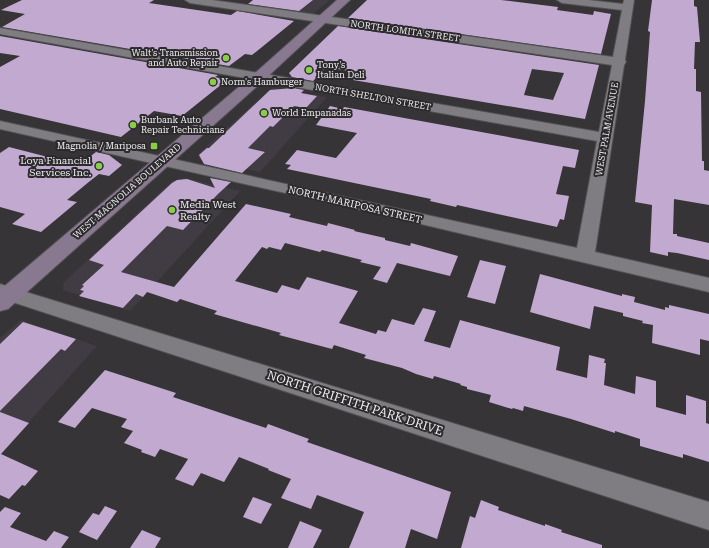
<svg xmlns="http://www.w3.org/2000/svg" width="709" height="548" font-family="'Roboto Serif',serif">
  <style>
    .built { fill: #413c44 }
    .building { fill: #c1a9d0; fill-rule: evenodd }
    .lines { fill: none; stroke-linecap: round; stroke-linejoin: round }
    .minor-casing { stroke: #535254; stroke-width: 2 }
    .secondary-casing { stroke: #535254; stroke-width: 2 }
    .minor { fill: #7f7d81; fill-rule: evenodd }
    .secondary { fill: #887991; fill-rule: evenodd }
    .poi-dot { fill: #8ace47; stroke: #2c2a2d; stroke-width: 1.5 }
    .labels { text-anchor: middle; stroke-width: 4; stroke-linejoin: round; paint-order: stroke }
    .far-street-label { font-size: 9px; fill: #eeedef; stroke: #2c2a2d }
    .far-poi-label { font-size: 9px; fill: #eeedef; stroke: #2c2a2d; text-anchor: start }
    .poi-label { font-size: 10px; fill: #eeedef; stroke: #2c2a2d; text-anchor: end }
    .street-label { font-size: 10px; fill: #eeedef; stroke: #2c2a2d }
    .near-street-label { font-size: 12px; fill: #eeedef; stroke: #2c2a2d }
  </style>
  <rect width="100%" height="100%" fill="#363437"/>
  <path class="built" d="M275,0H330L313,14L264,8Z
    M273,88L327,97L260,172L200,160L198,154L269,90Z
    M185,178L240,191L130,311L63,290L64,282L172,181Z
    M21,320L97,346L0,454V338Z"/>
  <path class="building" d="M22,0H154L149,3L231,15L237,11L294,21L252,55L245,54L229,66L2,27L25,14L1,10Z
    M253,0H313L299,11L248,4Z
    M367,0H501L558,7L557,10L593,15L594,11L611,14L601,54L348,18Z
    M652,0H694V6L697,7L700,42H695L694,69H696V91L701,92L702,161H704V170L709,171V205L674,199L673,234H677V236L709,243V260L677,253L668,252V256L650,252L652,205L635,202L645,101L650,32L648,31Z
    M338,26L599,65L585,119L353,80L360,73L327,67L313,81L292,77L289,73ZM532,69L564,73L553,100L524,95Z
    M0,36L218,75L215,77L227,80L182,116L154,111L121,137L0,109V67L20,56L0,53Z
    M293,88L304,90L301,93L317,96L306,108L294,106L273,127L270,126L248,148L265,152L242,173L204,164L199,155L207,148H209L270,90Z
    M330,106L343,109L344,107L579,150L575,168L563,166L556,194L569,196L564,220L560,219L557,227L457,205L456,207L430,201L431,199L287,169L291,165L285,164L297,150L336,158L357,133L316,125Z
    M9,147L79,165L96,152L109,155L122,165L109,176L99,174L90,181L67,200L77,202L41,232L12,224L25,214L0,207V153Z
    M210,178L231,182L218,194L183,230L167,226L121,272L174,287L246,204L291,214L289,217L327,226L328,223L355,230L354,231L385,238V240L410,246L411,243L458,256L450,276L397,263L387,283L373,279L381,267L360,262L362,260L322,250L320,252L285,243L281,250L269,247L267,249L262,247L235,281L277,293L282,285L299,290L307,277L358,291L339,323L376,334L378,330L386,332L392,319L414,325L423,308L436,311L424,341L450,348L460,320L560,347L556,370L587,378L589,355L605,359L604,363H606L604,385L635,394L636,376L656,381V407L686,415V395L706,401V423L709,424V462L683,454V458L640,446V439L615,431V433L571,419L524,406L523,411L513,408L512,409L489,402L491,395L467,389V387L460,385L461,384L434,376L433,379L416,374L402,368L364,358L366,355L334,345L332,349L279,335L281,333L214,314L217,311L180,299L177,302L147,292L143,297L136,294L123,308L79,296L84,291L80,290L84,286L82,285L104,265L89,260L172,183L177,180L187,179L215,188Z
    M480,260L506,266L495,304L467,297Z
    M540,274L622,296V294L635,297L634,302L665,310V307L669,308V305L709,314V341L700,339V355L652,343L653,325L642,323L643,321L623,316V313L594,306L590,329L530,312Z
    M23,322L76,339L65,351L61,349L0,411V344Z
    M105,370L176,393L173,397L266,428L268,424L309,439L307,442L451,492L437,539L411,529L405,548H349L364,512L317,495L311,509L281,498L291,479L268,470L269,469L239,457L224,482L201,473L193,486L175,479L188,459L160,449L155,457L141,452L142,450L124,443L133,431L121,427L127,419L92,408L75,428L58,422Z
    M0,412L29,423L1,454L38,471L25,486L22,485L9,499L0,495Z
    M253,497L272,504L261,524L243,517Z
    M481,500L499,507L498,510L545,526V524L562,530L561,532L602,545V548H461L470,516L475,518Z
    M105,506L117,511L97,540L79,532L93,513L99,515Z
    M5,507L21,513L10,527L46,541L54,531L69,537L61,548H0V512Z
    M300,521L322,530L313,548H288Z
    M142,530L161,538L155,548H130Z"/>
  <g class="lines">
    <g class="minor-casing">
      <path id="minor" d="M185,0H212L613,57L622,10L562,3L557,0H588L623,4L624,0H634L625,60L626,62L624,65L595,252L709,278V292L370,212L0,129V121L577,248L597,141L0,34V28L599,132L612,65L190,3Z
        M0,284L709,502V530L0,298Z"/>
    </g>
    <g class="secondary-casing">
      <path id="secondary" d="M337,0H350L264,80L8,309L0,311V290L254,74Z"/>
    </g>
    <use href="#minor" class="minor"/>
    <use href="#secondary" class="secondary"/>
  </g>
  <g class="poi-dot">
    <circle cx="226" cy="58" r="4"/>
    <circle cx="309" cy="70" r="4"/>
    <circle cx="213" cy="82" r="4"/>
    <circle cx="264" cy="113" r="4"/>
    <circle cx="133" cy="125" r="4"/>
    <rect x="150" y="142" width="8" height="8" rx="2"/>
    <circle cx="99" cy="166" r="4"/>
    <circle cx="172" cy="210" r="4"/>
  </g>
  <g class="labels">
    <g class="far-street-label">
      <text transform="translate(405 31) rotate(8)" y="3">NORTH LOMITA STREET</text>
      <text transform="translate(373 97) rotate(10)" y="3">NORTH SHELTON STREET</text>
      <text transform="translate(607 129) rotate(-80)" y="3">WEST PALM AVENUE</text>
      <text transform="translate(127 191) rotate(-41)" y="3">WEST MAGNOLIA BOULEVARD</text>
    </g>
    <g class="far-poi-label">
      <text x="218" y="56" text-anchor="end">Walt's Transmission<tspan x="218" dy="10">and Auto Repair</tspan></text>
      <text x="317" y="68">Tony's<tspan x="317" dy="10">Italian Deli</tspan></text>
      <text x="221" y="85">Norm's Hamburger</text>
      <text x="272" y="116">World Empanadas</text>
      <text x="141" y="123">Burbank Auto<tspan x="141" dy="10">Repair Technicians</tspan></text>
      <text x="146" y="149" text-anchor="end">Magnolia / Mariposa</text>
    </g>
    <g class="poi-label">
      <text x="91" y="164">Loya Financial<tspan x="91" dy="12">Services Inc.</tspan></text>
      <text x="180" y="208" text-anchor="start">Media West<tspan x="180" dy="12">Realty</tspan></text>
    </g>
    <g class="street-label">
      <text transform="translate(355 204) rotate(13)" y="4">NORTH MARIPOSA STREET</text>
    </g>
    <g class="near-street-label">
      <text transform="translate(355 403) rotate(18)" y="4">NORTH GRIFFITH PARK DRIVE</text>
    </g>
  </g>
</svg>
